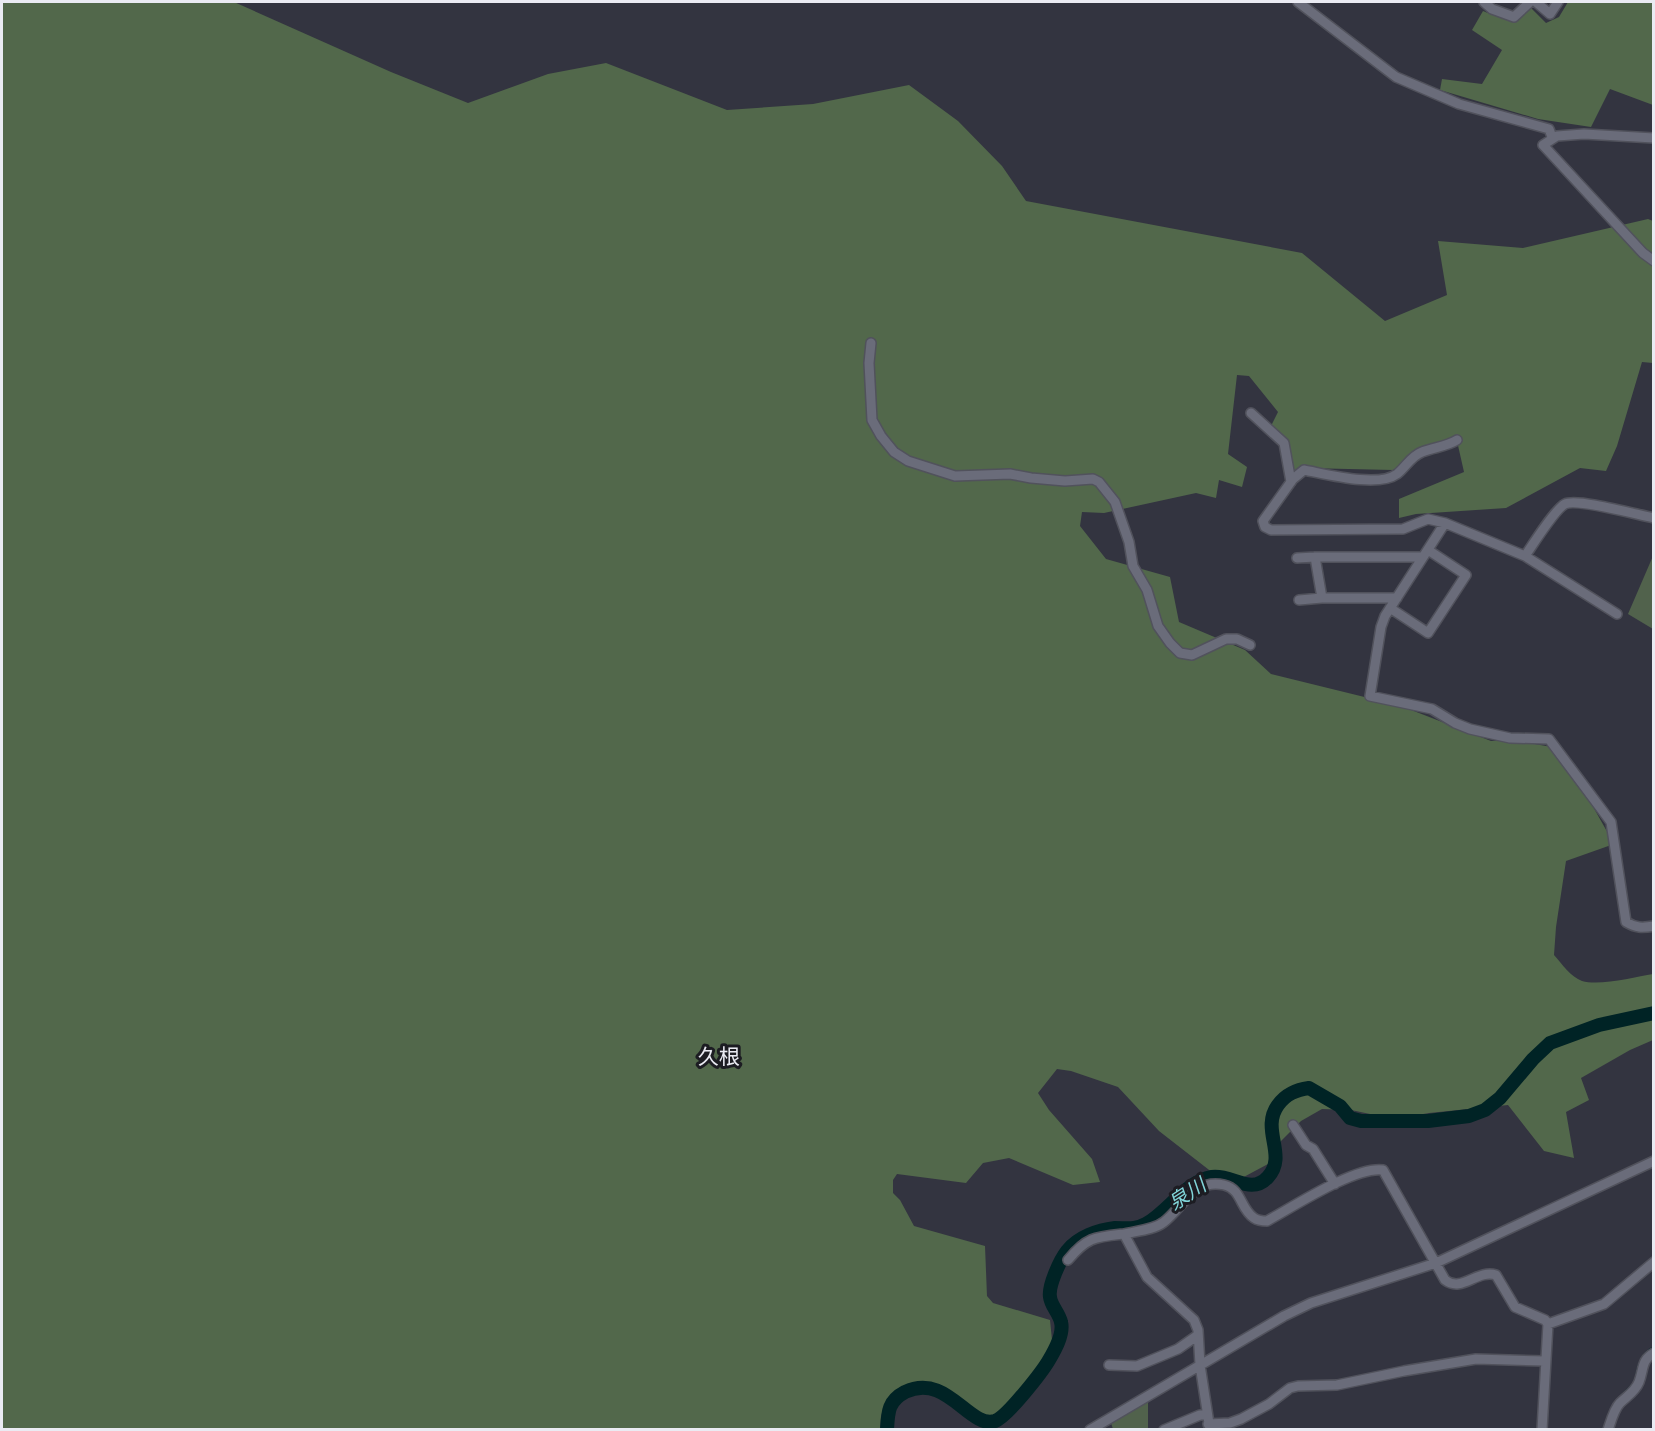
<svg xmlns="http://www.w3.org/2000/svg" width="1655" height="1431" font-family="'Titillium Web','Noto Sans JP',sans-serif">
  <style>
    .green { fill: #51624c }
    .forest { fill: #52684b }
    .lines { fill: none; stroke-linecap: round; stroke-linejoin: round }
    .stream { stroke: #002325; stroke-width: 2 }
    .river { stroke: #002325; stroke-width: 14 }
    .minor-casing { stroke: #51525c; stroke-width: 12 }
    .minor { stroke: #6a6c7a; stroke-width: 9 }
    .labels { text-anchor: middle; stroke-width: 6; stroke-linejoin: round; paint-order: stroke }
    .water-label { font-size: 20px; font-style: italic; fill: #81d5d9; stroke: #1c1c22 }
    .quarter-label { font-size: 21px; fill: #eaebf3; stroke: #1c1c22 }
  </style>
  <rect width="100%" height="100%" fill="#333440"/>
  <path class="green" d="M1653,556V629L1628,614Z
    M1148,1402V1429H1113L1111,1423Z"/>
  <path class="forest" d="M2,2H234L391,72L468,103L548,74L606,63L727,110L813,104L909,85L958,121L1002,166L1026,201L1302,253L1385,321L1447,295L1438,241L1523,248L1648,219L1653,221V363L1642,362L1617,446L1606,471L1580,468L1506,508L1416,514L1399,518V499L1464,472L1457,441L1393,470L1304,468L1292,473L1287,444L1270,428L1278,412L1249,376L1237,375L1228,454L1247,467L1242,487L1219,480L1216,498L1196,493L1104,513L1082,512L1080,526L1106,559L1170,577L1179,622L1245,650L1271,674L1401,706L1491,741L1510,740L1552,747L1582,787L1614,844L1566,861L1556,927L1554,955C1562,964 1571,977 1582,981C1600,986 1635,977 1653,974V1040L1630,1050L1581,1078L1589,1100L1566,1112L1574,1158L1544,1151L1508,1105L1429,1113L1394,1119L1351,1110L1322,1109L1301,1121L1281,1141L1268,1164L1240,1179L1213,1173L1159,1131L1118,1087L1071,1071L1057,1069L1038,1093L1049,1110L1092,1159L1100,1182L1073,1185L1009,1158L983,1163L966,1183L897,1174L893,1180V1193L900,1200L914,1226L985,1246L987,1296L993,1303L1050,1320L1052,1340L1037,1383L999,1418L979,1417L940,1388L912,1385L886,1402L881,1416L880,1430H2Z
    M1568,2H1653V105L1610,89L1591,127L1538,119L1440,90L1442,79L1482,84L1502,50L1472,30L1483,11C1505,20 1511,20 1530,7L1546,23L1559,17Z"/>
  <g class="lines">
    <path class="stream" d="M1636,1377C1638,1364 1641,1354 1654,1347
      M1621,1396L1634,1383"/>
    <path class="river" d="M887,1430C888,1412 888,1401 905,1392C947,1372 969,1429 995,1421C1007,1417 1042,1372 1049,1360C1055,1350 1064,1334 1061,1322C1059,1313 1051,1306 1050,1297C1048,1286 1060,1260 1067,1251C1078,1237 1098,1230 1115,1228C1127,1228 1135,1230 1146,1224C1169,1211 1185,1182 1212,1177C1232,1174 1251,1196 1268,1177C1288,1155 1260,1130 1278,1105C1286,1094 1296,1090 1309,1088L1340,1106L1350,1118L1361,1121H1428L1469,1116L1485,1110L1500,1098L1533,1059L1550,1043L1599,1025L1654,1013"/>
    <g class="minor-casing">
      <path id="minor" d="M1298,2L1396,77L1459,104L1549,129L1552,137
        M1484,2L1492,9L1514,17L1530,2
        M1536,2L1550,14L1558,2
        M1654,138L1584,134L1557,136L1543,145L1643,253L1654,261
        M871,343L869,363L872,420L881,436L894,452L908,461L955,476L1010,474L1031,478L1065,481L1093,479L1099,482L1115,502L1129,542L1133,566L1147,590L1158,626L1170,643L1180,653L1192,655L1226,639H1237L1250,645
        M1251,413L1284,443L1291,482
        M1457,440C1446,447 1434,447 1422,452C1411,456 1406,467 1397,474C1378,488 1326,474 1304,470L1293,479L1263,521L1265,527L1271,530L1403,529L1428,519L1445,523L1525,556L1617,614
        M1445,523L1385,616L1381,627L1370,696L1432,709L1455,723L1470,729L1510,738L1549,739L1611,822L1626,922C1636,928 1642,928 1654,926
        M1525,556C1532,546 1555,509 1565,504C1577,498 1638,515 1654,518
        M1297,558L1315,557
        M1397,598H1322L1315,557H1423
        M1299,600L1322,598
        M1390,608L1428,633L1466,575L1428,550
        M1293,1125L1306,1145L1313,1149L1335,1184
        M1068,1260C1087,1237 1095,1237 1124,1234
        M1548,1324L1604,1304L1654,1262
        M1109,1365L1137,1366L1178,1349L1198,1335
        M1208,1424L1230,1423L1241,1419L1269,1404L1290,1388L1298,1386L1337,1385L1404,1371L1476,1359L1545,1361
        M1090,1430L1284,1316L1311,1303L1436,1263L1654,1161
        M1164,1430L1200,1415H1206
        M1210,1430L1200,1365L1198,1330L1194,1320L1147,1277L1124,1234C1136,1231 1154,1230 1164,1222C1183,1207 1195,1178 1224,1185C1242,1189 1240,1209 1254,1218C1257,1220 1263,1221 1267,1221C1293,1207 1355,1166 1383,1170L1445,1280C1462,1293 1477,1269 1496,1275L1515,1307L1545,1320L1548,1324L1542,1430
        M1608,1430C1611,1421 1614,1409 1620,1403C1627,1396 1635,1392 1639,1382C1644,1369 1641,1360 1654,1353"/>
    </g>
    <use href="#minor" class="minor"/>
  </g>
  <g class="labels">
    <g class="water-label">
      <text transform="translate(1187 1194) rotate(-33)" y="7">泉川</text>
    </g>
    <g class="quarter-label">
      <text x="719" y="1064">久根</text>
    </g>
  </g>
  <rect width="1655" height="1431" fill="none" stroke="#eaebf3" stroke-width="6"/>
</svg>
